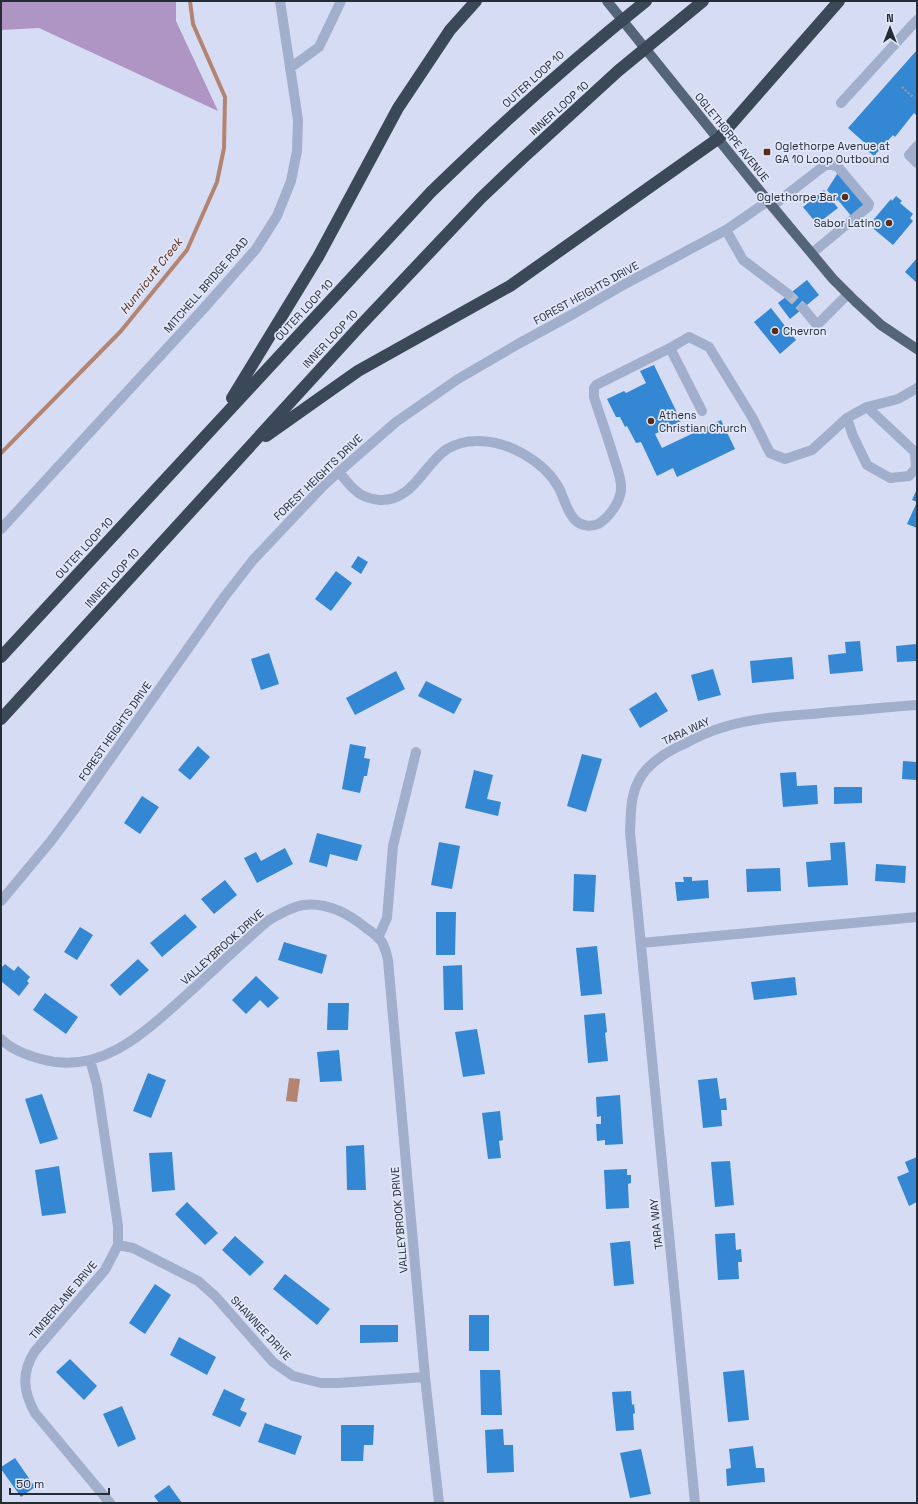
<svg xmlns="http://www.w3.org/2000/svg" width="918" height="1504" font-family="'Space Grotesk',sans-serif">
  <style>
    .green { fill: #af95c3 }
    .water { fill: #b38472 }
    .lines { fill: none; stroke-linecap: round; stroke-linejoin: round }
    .stream { stroke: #b38472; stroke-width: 4 }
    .building { fill: #3487d2 }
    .minor-tunnel { stroke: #b2b9cd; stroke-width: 10; stroke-dasharray: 10 5; stroke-linecap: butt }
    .path { stroke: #8b9ab8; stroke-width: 2.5; stroke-dasharray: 2 2; stroke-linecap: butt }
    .minor { stroke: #a1aecc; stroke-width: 10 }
    .major { stroke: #546479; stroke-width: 10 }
    .highway { stroke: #3a4857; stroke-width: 12 }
    .poi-dot { fill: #5a2b16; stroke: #e2e7fb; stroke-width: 1.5 }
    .labels { text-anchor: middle; stroke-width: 3.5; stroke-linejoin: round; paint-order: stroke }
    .street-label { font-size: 11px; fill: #242c35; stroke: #e2e7fb }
    .poi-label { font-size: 11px; fill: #242c35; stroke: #e2e7fb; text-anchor: start }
    .water-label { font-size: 12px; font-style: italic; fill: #5a2b16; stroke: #e2e7fb }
  </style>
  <rect width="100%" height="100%" fill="#d6dcf3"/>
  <path class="green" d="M1,1H176V21L218,111L39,28L1,30Z"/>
  <path class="water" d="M289,1078L300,1079L297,1102L286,1101Z"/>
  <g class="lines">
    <path class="stream" d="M1,453L121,331L187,250L217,182L224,148L225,97L193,24L190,1"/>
  </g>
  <path class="building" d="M917,50V114L916,115L914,113L895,137L893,135L874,156L864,148L867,145L848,128Z
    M839,171L866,206L852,217L838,200L836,201L827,190Z
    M824,190L838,208L817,224L803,207Z
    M896,196L902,201L900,203L913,214L910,218L913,221L893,245L869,225L891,199L892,201Z
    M917,258V283L905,272Z
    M807,280L819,295L790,319L778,303Z
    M771,308L796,340L780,354L754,322Z
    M654,365L681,421L655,434L662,448L721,420L735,449L677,477L673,468L657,476L641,442L636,443L627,426L625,427L620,417H616L607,399L624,391L626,393L646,383L640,371Z
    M917,489V528L907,524L917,502L912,500Z
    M358,556L368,562L361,574L351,567Z
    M336,571L352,583L331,611L315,599Z
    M860,641L863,671L830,674L828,655L846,653L845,642Z
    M917,644V661L897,662L896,646Z
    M269,653L279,684L261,690L251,659Z
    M792,657L794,679L752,683L750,661Z
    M713,669L721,695L698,701L691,675Z
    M396,671L405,689L355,715L346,698Z
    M426,681L462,699L454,714L418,696Z
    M656,692L668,711L640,728L629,709Z
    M350,744L366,747L364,758L370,759L367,776H364L360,793L342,789Z
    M198,746L210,757L190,780L178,770Z
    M582,754L602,759L586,812L567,806Z
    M903,761L917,762V780L902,779Z
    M474,770L493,775L487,799L501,802L498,816L465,808Z
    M796,772L797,786L817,785L818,804L783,807L780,773Z
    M834,787H862V803L834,804Z
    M142,796L159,807L140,834L124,823Z
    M317,833L362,845L357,861L330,854L327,867L309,862Z
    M439,842L460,846L452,889L431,885Z
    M845,842L848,885L808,887L806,862L831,860L830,843Z
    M285,848L293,864L257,883L244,858L256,852L261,861Z
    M876,864L906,866L905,883L875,881Z
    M780,868L781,891L747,892L746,869Z
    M574,874L596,875L594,912L573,911Z
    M683,877H692V881L708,880L709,898L677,901L675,882H684Z
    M225,880L237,895L214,914L201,899Z
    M436,912H456L455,955H436Z
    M185,914L197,927L162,957L150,943Z
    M80,927L93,935L77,960L64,952Z
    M284,942L327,955L322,974L278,960Z
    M597,946L602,994L581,996L576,948Z
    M138,959L149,970L120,996L110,985Z
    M5,964L14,971L18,966L30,977L27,981L29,983L19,996L1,981V968Z
    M462,965L463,1010H444L443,966Z
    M256,976L279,998L268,1008L260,1000L246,1014L232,1000Z
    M795,977L797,995L754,1000L751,982Z
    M45,993L78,1017L66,1034L33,1010Z
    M328,1003H349L348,1030H327Z
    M605,1013L607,1032L605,1033L608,1061L588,1063L584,1015Z
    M477,1029L485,1074L463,1077L455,1032Z
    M339,1050L342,1081L320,1082L317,1052Z
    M148,1073L166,1080L151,1118L133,1111Z
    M717,1078L720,1099L726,1098L727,1110H721L722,1126L703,1128L698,1080Z
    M42,1094L58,1139L40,1144L25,1099Z
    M620,1095L623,1144L605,1145V1140L597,1141L596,1124H601V1116L597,1117L596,1097Z
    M500,1111L503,1140L499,1141L501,1158L488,1159L482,1113Z
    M364,1145L366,1190H347L346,1146Z
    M172,1152L175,1190L152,1192L149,1153Z
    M917,1157V1202L909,1206L897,1177L909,1172L905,1162Z
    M730,1161L734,1205L715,1207L711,1162Z
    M59,1166L66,1213L42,1216L35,1170Z
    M627,1169V1175H631V1183L628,1184L629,1208L606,1209L604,1170Z
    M187,1202L218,1233L205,1245L175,1214Z
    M735,1233L736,1250L741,1249L742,1262H738L739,1279L718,1280L715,1234Z
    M235,1236L264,1262L250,1276L222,1250Z
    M630,1241L634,1284L614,1286L610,1243Z
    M285,1274L330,1309L317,1325L273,1289Z
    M155,1284L171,1295L145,1334L129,1323Z
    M469,1315H489V1351H469Z
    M360,1325H398V1342L360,1343Z
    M179,1337L216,1357L207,1375L170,1355Z
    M70,1359L97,1386L84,1400L56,1372Z
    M480,1370H500L502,1415H481Z
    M744,1370L749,1420L728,1422L723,1372Z
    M224,1389L245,1399L240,1410L247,1413L240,1427L212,1415Z
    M631,1391L632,1405L634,1404L635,1413L633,1414L634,1430L616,1431L612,1392Z
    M122,1406L136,1439L118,1447L103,1414Z
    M265,1423L302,1436L295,1455L258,1442Z
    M341,1425H374L373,1445H364L363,1461H341Z
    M503,1429L504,1445H513L514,1472L487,1473L485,1430Z
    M753,1446L756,1468H764L765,1482L727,1486L726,1469L731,1468L729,1449Z
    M641,1449L651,1494L630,1498L620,1453Z
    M15,1458L35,1487L21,1497L1,1469V1467Z
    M169,1485L182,1503H159L154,1496Z"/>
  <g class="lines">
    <path class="minor-tunnel" d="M788,294L803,308"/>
    <path class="path" d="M902,87L914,98"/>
    <path class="minor" d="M290,68L319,47L341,1
      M841,103L917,20
      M917,146L909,155L917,163
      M772,206L824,166L830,164L838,167L869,204L868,207L812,253
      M726,230L743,260L788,294
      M803,308L817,325L848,294
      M670,348L689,337L709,347L752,417L770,453L785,459L812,450L847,418L867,407L898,399L917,388
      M847,418L853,436L867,465L890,478L909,476L916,468L915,452L867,407
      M339,472C344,478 349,485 355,490C361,496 370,499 379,500C413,502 423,465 447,449C456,444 465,441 476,441C507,440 544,461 559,488C564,498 567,512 575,520C581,526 591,527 598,524C609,518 620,502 621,490C622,478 616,466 613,455C607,435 600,416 594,397V388L596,385L670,348L702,411
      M1,529L205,307L256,249L277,216L291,181L297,151L298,120L280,1
      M1,901L51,841L77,806L225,596L253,560L325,484L396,422L458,379L518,344L575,313L625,284L726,230L768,201
      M378,938L387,918L393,846L416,752
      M641,943L917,917
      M1,1039C12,1050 26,1055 41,1059C104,1077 150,1027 193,989C218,966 243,942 269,920C280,914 291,907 303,905C327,902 348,913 366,928C372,932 378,936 382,942C385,948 387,954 388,960L425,1377L439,1503
      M90,1060L97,1085L118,1226V1245L105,1270L35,1351C21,1373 23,1391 35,1413L110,1503
      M118,1245L133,1248L198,1281L215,1296L273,1362L293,1376L321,1383H338L425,1377
      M695,1503L630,832C631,815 630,798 638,782C647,763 666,752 684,744C697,737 710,731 724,727C759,716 796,716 832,712C860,710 889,707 917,705"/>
    <path class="major" d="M607,1L772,206L833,279L855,301L881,325L917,349"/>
    <path class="highway" d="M232,398L318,257L398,108L450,30L476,1
      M266,436L358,371L510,286L719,138L839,1
      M1,657L431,192C500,125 571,61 646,1
      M1,719L359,327L481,198L523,158L618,71L703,1"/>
  </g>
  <g class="poi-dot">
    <rect x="763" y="148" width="8" height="8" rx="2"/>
    <circle cx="845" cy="197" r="4"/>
    <circle cx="889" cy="223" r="4"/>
    <circle cx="775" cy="331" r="4"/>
    <circle cx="651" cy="421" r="4"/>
  </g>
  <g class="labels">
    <g class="street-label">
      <text transform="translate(533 79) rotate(-42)" y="4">OUTER LOOP 10</text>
      <text transform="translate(559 108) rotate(-42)" y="4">INNER LOOP 10</text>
      <text transform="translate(732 137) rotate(51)" y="4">OGLETHORPE AVENUE</text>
      <text transform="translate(206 285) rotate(-49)" y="4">MITCHELL BRIDGE ROAD</text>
      <text transform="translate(586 293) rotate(-29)" y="4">FOREST HEIGHTS DRIVE</text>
      <text transform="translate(304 310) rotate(-47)" y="4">OUTER LOOP 10</text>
      <text transform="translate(330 339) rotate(-47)" y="4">INNER LOOP 10</text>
      <text transform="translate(318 477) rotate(-44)" y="4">FOREST HEIGHTS DRIVE</text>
      <text transform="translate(84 548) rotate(-47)" y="4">OUTER LOOP 10</text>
      <text transform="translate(112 578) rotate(-48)" y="4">INNER LOOP 10</text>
      <text transform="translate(115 731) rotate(-55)" y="4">FOREST HEIGHTS DRIVE</text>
      <text transform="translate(686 731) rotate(-25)" y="4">TARA WAY</text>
      <text transform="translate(222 947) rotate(-42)" y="4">VALLEYBROOK DRIVE</text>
      <text transform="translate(399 1220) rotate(-95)" y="4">VALLEYBROOK DRIVE</text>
      <text transform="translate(656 1224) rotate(-96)" y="4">TARA WAY</text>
      <text transform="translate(63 1300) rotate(-50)" y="4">TIMBERLANE DRIVE</text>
      <text transform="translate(261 1328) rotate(47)" y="4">SHAWNEE DRIVE</text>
    </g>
    <g class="poi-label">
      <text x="775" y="150">Oglethorpe Avenue at<tspan x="775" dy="13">GA 10 Loop Outbound</tspan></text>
      <text x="837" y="201" text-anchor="end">Oglethorpe Bar</text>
      <text x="881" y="227" text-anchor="end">Sabor Latino</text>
      <text x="783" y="335">Chevron</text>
      <text x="659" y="419">Athens<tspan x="659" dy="13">Christian Church</tspan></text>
    </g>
    <g class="water-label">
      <text transform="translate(151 276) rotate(-52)" y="4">Hunnicutt Creek</text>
    </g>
  </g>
  <rect width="918" height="1504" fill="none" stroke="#242c35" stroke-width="4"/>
  <g transform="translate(890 28)" stroke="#e2e7fb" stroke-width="3" paint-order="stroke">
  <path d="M0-3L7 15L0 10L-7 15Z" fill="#242c35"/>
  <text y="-6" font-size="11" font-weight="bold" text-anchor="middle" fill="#242c35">N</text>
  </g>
  <path d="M10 1488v6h99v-6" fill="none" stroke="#242c35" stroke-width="2"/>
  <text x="16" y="1488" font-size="12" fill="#242c35" stroke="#e2e7fb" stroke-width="3" paint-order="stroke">50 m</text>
</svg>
